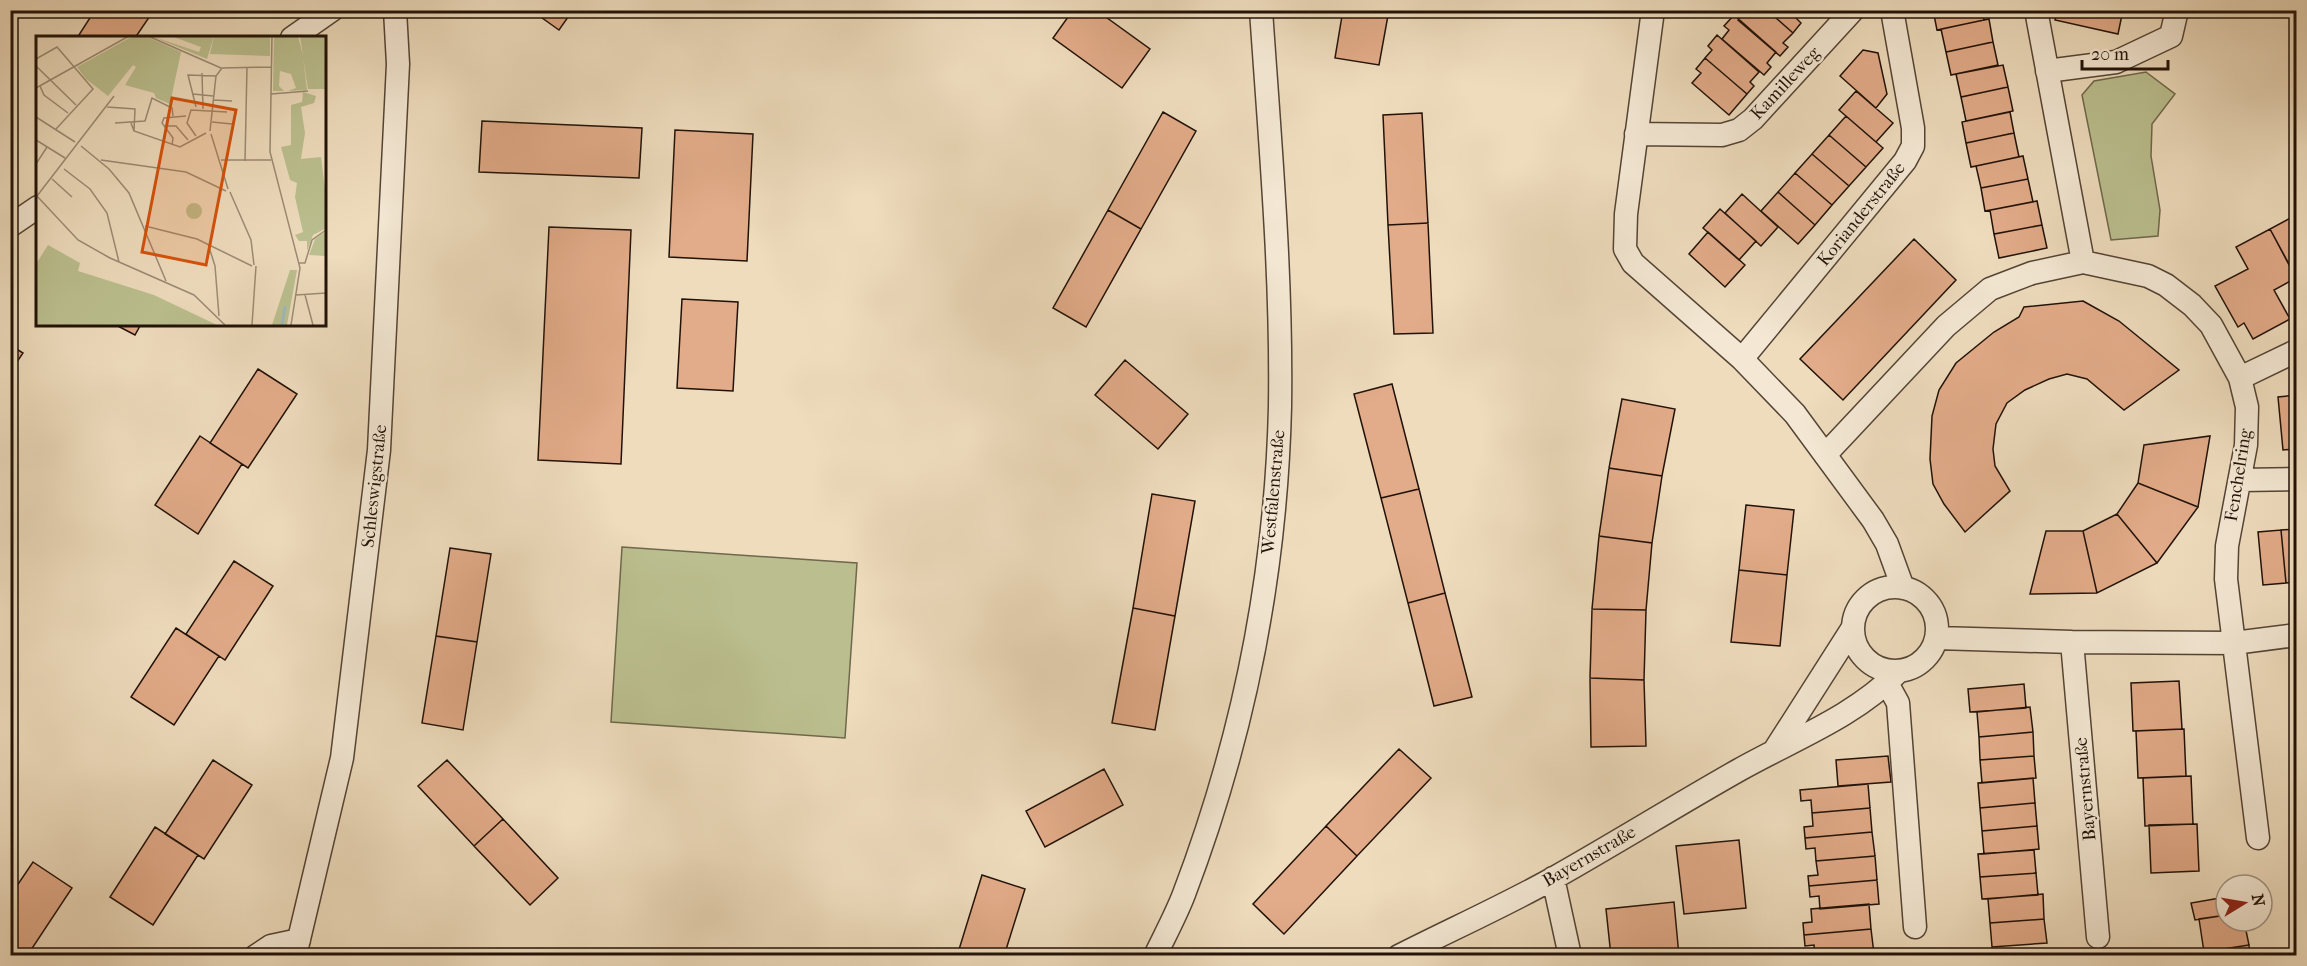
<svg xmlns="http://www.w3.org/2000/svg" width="2307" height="966" font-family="'IM FELL French Canon',serif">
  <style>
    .green { fill: #bbbf8f; stroke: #6e684c; stroke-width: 1.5 }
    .building { fill: #e2ab89; stroke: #211208; stroke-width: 1.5 }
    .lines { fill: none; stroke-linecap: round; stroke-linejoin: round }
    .street-casing { stroke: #544435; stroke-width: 25 }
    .street { stroke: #f4e8d4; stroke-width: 22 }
    .labels { text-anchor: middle; stroke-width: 5; stroke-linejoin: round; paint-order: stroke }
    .street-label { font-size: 18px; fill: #211208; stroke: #f4e8d4 }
    .inset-river { fill: none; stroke: #9eb9bb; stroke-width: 3 }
    .inset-road { fill: none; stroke: #9c8b75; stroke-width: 1.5 }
    .view { fill: #d4520c; fill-opacity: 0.15; stroke: #d4520c; stroke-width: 3 }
    .inset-edge { fill: none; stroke: #211208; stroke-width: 3 }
  </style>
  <rect width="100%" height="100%" fill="#eedcbd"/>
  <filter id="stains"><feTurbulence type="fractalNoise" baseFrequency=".00333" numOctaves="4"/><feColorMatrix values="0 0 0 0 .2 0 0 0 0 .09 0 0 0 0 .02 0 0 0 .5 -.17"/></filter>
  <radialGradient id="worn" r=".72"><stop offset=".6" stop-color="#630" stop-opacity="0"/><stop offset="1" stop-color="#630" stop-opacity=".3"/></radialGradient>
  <path class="green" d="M2146,72L2175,94L2152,124L2151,156L2160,210L2158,236L2111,240L2082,95L2094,81Z
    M622,547L857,563L845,738L611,722Z"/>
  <path class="building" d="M95,10H154L135,38H77Z
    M531,10H573L559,30Z
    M1073,10H1096L1150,49L1122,88L1053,38Z
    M1343,10H1389L1379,65L1335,58Z
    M1767,10H1802L1796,18L1801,23L1793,33Z
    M1767,10L1793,33L1783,43L1788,47L1780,56L1738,20L1745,10Z
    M1933,10H1982L1984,20L1937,30Z
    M2057,10H2123L2118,34L2055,20Z
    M1734,15L1776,52L1767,63L1771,67L1764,75L1722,39L1729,30L1724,26Z
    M1989,19L1993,42L1946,52L1941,29Z
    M1717,35L1759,72L1750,82L1754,86L1747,94L1705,58L1712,50L1708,46Z
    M1993,42L1998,65L1951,75L1946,52Z
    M1863,50L1878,53L1887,94L1876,108L1840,76Z
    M1705,58L1747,94L1729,115L1692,83L1701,73L1696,69Z
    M2003,65L2008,87L1961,97L1956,74Z
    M2008,87L2013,111L1966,121L1961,97Z
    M1856,91L1893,123L1876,142L1839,110Z
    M1163,112L1196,131L1141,229L1108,210Z
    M2010,112L2014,133L1966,143L1962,122Z
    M1422,113L1428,223L1388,225L1383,115Z
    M1846,116L1883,148L1866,167L1829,135Z
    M482,121L642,128L639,178L479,172Z
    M675,130L753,134L747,261L669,257Z
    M2014,133L2019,157L1971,167L1966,143Z
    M1829,135L1866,167L1849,186L1812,154Z
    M1812,154L1849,186L1832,205L1795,173Z
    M2023,156L2028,179L1981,188L1976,166Z
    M1795,173L1832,205L1815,225L1778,192Z
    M2028,179L2033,202L1985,211L1981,188Z
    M1778,192L1815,225L1798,244L1761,211Z
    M1742,194L1778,227L1761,246L1725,213Z
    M2037,201L2042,225L1994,234L1990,210Z
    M1720,209L1756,241L1739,260L1703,228Z
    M1108,210L1141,229L1086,327L1053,308Z
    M2296,215V277L2270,229Z
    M1428,223L1433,333L1394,334L1388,225Z
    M2042,225L2047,248L1999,258L1994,234Z
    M549,227L631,230L621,464L538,460Z
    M2270,229L2296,278L2274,290L2290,319L2253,339L2244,323L2238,327L2215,286L2248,269L2236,247Z
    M1708,232L1745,265L1725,287L1689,254Z
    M1914,239L1956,280L1843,400L1800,359Z
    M682,299L738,302L733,391L677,388Z
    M2083,301L2119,321L2179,370L2124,410L2087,379L2067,374L2049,379L2025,390L2007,403L1996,424L1993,449L1995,466L2010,491L1965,532L1944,504L1933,484L1930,459L1932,416L1939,390L1956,363L1994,332L2019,317L2024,307Z
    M114,324H141L135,335Z
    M10,345L23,353L10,372Z
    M1125,360L1188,414L1158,449L1095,395Z
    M258,369L297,394L248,468L210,443Z
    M1392,384L1419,489L1381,498L1354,394Z
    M2296,395V449L2283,450L2278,397Z
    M1622,399L1675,409L1662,476L1609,468Z
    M200,436L242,464L198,534L155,505Z
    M2210,436L2198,507L2138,483L2144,445Z
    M1609,468L1662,476L1652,543L1599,536Z
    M2138,483L2198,507L2157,563L2117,514Z
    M1419,489L1445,593L1408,603L1381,498Z
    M1152,494L1195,501L1175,616L1133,608Z
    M1746,505L1794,510L1787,575L1739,570Z
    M2117,514L2157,563L2097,593L2083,531Z
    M2296,529V582L2286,583L2281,530Z
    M2281,530L2286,583L2263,585L2258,532Z
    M2046,531H2083L2097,593L2030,594Z
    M1599,536L1652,543L1646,610L1592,609Z
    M450,548L491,554L477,642L436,636Z
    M234,561L273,586L225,660L186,634Z
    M1739,570L1787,575L1780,646L1731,642Z
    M1445,593L1472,697L1434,706L1408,603Z
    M1133,608L1175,616L1155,730L1112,723Z
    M1592,609L1646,610L1644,680L1590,678Z
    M176,628L219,656L174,725L131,697Z
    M436,636L477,642L463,730L422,723Z
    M1590,678L1644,680L1646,746L1591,747Z
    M2179,681L2182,729L2133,731L2131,683Z
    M2024,684L2026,708L1970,712L1968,689Z
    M2030,707L2033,732L1979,737L1977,712Z
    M2184,729L2186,776L2138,778L2136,731Z
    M2033,732L2034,756L1980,760L1979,737Z
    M1399,749L1431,778L1357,856L1326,826Z
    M1888,756L1891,782L1838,786L1836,760Z
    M2034,756L2036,778L1982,783L1980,760Z
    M213,760L252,785L204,859L165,834Z
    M447,760L503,819L474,846L418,786Z
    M1104,769L1123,805L1045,847L1026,811Z
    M2191,776L2193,824L2145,826L2143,778Z
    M2033,778L2035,803L1980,808L1978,783Z
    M1868,784L1870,808L1812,813L1811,800L1801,801L1800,790Z
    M2035,803L2037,826L1982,831L1980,808Z
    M1870,808L1872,832L1805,838L1804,827L1813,826L1812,813Z
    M503,819L558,878L530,905L474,846Z
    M2197,824L2199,871L2151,873L2149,825Z
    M1326,826L1357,856L1284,934L1253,904Z
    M2037,826L2039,849L1984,854L1982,831Z
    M155,827L198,855L153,925L110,897Z
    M1872,832L1875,856L1816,861L1815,848L1806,849L1805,838Z
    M1739,840L1746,908L1684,914L1676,846Z
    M2034,850L2036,873L1980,877L1978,854Z
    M1875,856L1877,880L1809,886L1808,876L1818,875L1816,861Z
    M33,862L72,888L27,956H14L10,953V896Z
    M2036,873L2038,895L1982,899L1980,877Z
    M982,875L1025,889L1004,956H957Z
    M1877,880L1879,904L1820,909L1819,896L1810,897L1809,886Z
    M2043,894L2044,919L1990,923L1988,899Z
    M2226,897V915L2195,920L2191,903Z
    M1674,902L1679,956H1611L1606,909Z
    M1869,904L1871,929L1804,935L1803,923L1812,922L1811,909Z
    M2226,915V921H2244L2249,945L2204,952L2199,919Z
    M2044,919L2047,943L1992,947L1990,923Z
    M1871,929L1874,954L1815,956L1814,945L1805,946L1804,935Z
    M2249,945L2250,956H2205L2204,952Z"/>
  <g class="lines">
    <g class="street-casing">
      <path id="street" d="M1653,10L1626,214L1625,249L1633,263L1742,359L1795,414L1873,520L1887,544L1903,588
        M2036,10L2083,262
        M292,38L332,10
        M2047,71L2116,62L2171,36L2177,10
        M1636,134L1722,135L1739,130L1753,119L1853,10
        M10,226L38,207
        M1742,359L1905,161L1913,146V128L1892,10
        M2240,378L2296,351
        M1825,455L1946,326L1990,289L2032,273L2083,262L2148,276L2166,285L2192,305L2211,325L2240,378L2247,407L2246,445L2227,546L2226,579L2258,838
        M2241,480L2296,479
        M1853 629a42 42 0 1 1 84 0a42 42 0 1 1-84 0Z
        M1937,638L2072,642L2234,643L2296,635
        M2072,642L2098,937
        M1887,683L1898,703L1915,927
        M1776,748L1852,629
        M1553,878L1570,956
        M256,956L271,946L299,940
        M295,956L342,758L379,450L398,64L395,10
        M1155,956C1165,935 1176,915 1184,894C1243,739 1276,573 1280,407C1282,275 1270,142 1261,10
        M1399,956C1450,930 1504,906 1554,878C1616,843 1677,805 1739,770C1792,740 1854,717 1898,672"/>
    </g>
    <use href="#street" class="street"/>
  </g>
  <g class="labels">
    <g class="street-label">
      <text transform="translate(1785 83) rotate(-47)" y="6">Kamilleweg</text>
      <text transform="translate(1861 214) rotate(-51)" y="6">Korianderstraße</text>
      <text transform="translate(2238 475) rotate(-81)" y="6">Fenchelring</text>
      <text transform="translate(374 486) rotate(-84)" y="6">Schleswigstraße</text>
      <text transform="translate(1273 492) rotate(-85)" y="6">Westfalenstraße</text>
      <text transform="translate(2085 789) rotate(-95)" y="6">Bayernstraße</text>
      <text transform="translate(1589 856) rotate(-30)" y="6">Bayernstraße</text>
    </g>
  </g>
  <g transform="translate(36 36)">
    <rect width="290" height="290" fill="#eedcbd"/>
    <path d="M97,0H109L145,16L134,68L120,62L118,57L89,49L100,31L97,29L72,60L50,43L41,31ZM115,0L163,16L165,11L135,0H177V3L171,23ZM178,0H234V20L174,18ZM238,0H262L267,20L264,0H289V53H272L267,21L271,54L252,55L260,52L255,38L244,35L243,50L248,55H237ZM267,56L280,60L278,67L265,71L269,97L263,135L265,123L285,121L289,153V193L277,199L271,215V205H263L259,199L267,196L259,161L261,147L254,144L245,111L255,109V69L266,66ZM150 175a8 8 0 1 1 16 0a8 8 0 1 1-16 0ZM289,196V220L273,219L279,203ZM12,209L44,227L42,235L118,259L181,289H0V228ZM254,234H261L251,289H236Z" fill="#bbbf8f"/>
    <path class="inset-river" d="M246,289L249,270"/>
    <path class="inset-road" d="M112,0L185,32M236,0L234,116L264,232L255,289M0,23L21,11L57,53L20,93M0,30L40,69M166,37L167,73M4,50L8,59L32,77M0,52L93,0M157,58L177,60M235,58L272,55M178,64L196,65M71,71L99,73L98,95M160,71L152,39L180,40M0,81L39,106M176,86L196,88M79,87L109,85L116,62L136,72L137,80M95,87L98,95L144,111L170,97M129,90H140L152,104M174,95L180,40L186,32L235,31M175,98L192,153M160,100L151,87L155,74L191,76M0,104L29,122M136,109L137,102L126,87L128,82L150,80M45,110L73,133L93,157L130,245M65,124L150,136L190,155M185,124H235M209,125L211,31M0,128L11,111M28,133L54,153L71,177L83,226M16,143L36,161M194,156L215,204L218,229M0,159L42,204L74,222L158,259L189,289M1,160L78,60M109,190L161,203L216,230M172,208L179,230L183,280M263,227H269L276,204L290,194M260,259L290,257M269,259L277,289M216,289L220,230"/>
    <path class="view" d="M136,62L200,74L170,229L106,216Z"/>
    <rect width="290" height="290" class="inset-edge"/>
  </g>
  <rect width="2307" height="966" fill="none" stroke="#eedcbd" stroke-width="36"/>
  <rect x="12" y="12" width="2283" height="942" fill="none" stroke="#211208" stroke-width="3"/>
  <rect x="18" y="18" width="2271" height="930" fill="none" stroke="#211208" stroke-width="1.5"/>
  <g transform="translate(2244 903) rotate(79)"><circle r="28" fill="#f4e8d4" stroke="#a09282" stroke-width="1.5"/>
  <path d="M0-4.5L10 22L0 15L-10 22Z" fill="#8f2418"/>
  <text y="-9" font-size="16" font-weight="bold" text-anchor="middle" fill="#211208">N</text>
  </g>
  <path d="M2082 60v9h86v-9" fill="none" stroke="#211208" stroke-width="3"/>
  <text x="2091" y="60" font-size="18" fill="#211208" stroke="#f4e8d4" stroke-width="4.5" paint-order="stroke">20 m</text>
  <rect width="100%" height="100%" filter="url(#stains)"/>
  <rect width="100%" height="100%" fill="url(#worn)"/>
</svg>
